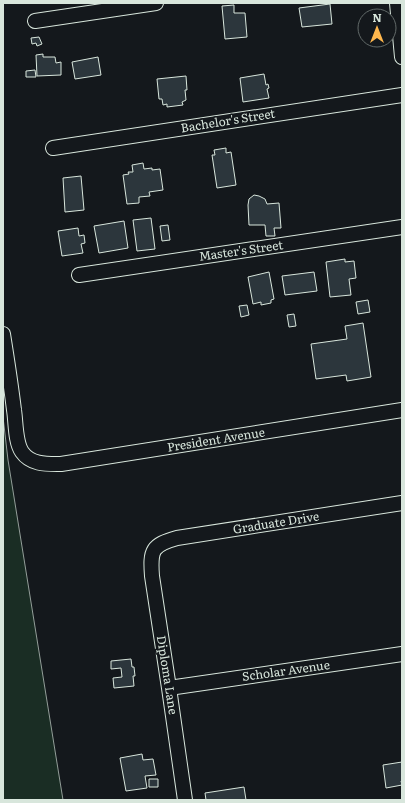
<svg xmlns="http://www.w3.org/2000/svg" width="405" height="803" font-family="Literata,serif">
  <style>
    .green { fill: #1a2d24; stroke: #939e99 }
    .building { fill: #2c363c; stroke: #d8e6dc }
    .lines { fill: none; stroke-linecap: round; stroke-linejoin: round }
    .minor-casing { stroke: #d8e6dc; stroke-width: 16 }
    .minor { stroke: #14181c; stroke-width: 14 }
    .labels { text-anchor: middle; stroke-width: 3; stroke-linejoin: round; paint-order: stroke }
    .street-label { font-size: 12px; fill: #d8e6dc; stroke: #14181c }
  </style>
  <rect width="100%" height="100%" fill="#14181c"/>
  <path class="green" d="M3,417L8,460L63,800H3Z"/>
  <path class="building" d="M330,4L332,24L302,27L299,8Z
    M234,5V13H245L247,37L225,39L222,6Z
    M39,37L42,44L37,46L36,43L32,44L31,38Z
    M43,54V57H55L56,63L61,62V75L37,76L36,55Z
    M98,57L101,75L75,79L72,62Z
    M35,70L36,77H26V71Z
    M264,74L266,85L268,84L269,88L267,89L269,98L243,102L240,78Z
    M186,76L187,90H185L186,100L182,102L183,105L167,107V104L163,105L162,99H159L157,79Z
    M226,148V153L231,152L236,185L217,188L212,155H215L214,150Z
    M143,163L144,169L152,168V170L160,169L163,190L149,192L150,196L139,197V203L127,204L123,175L129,174L128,172H133L132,165Z
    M81,176L84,210L65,212L63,178Z
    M254,195L259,196L265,199L267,204L279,203L281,228H274L275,236H266L265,225H249L248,205L249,199Z
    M151,218L155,249L137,251L133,220Z
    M124,221L128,248L99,253L94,226Z
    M168,225L170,240L162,241L160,226Z
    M78,228L79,236L84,235L85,243L81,244L83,253L62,256L58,231Z
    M345,259V262L354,261L356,278L349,279L351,295L330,297L326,262Z
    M269,272L274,299L271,300V303L261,305V302L253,304L248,277Z
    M314,272L317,291L285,295L282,276Z
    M368,300L370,312L358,314L356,302Z
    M247,305L249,315L241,317L239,306Z
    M294,314L296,326L289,327L287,315Z
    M363,323L371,377L347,381L346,375L316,379L311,344L347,339L345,326Z
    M131,659L132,667H134L135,676H133L134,686L114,688L113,678L122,677L121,668L111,669V661Z
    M142,754L143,760L153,759L156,775L145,776L147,788L126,791L120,758Z
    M402,762V781H401L402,785L386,788L383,765Z
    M149,779H158V787H149Z
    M244,787L246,800H206L205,793Z"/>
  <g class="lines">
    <g class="minor-casing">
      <path id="minor" d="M397,3L402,57
        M35,21L156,3
        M53,148L402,95
        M79,275L402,227
        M3,334C7,359 11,385 14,410C16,422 15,442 22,452C31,465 47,464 61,464L402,410
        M169,688L402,654
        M185,800L169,688L152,576C150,550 152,545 177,538L402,503"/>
    </g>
    <use href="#minor" class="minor"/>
  </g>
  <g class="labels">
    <g class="street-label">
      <text transform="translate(228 121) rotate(-9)" y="4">Bachelor's Street</text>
      <text transform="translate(241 251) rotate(-8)" y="4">Master's Street</text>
      <text transform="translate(216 440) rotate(-9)" y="4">President Avenue</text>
      <text transform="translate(276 523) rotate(-9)" y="4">Graduate Drive</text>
      <text transform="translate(286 671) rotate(-8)" y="4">Scholar Avenue</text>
      <text transform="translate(167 675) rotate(81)" y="4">Diploma Lane</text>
    </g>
  </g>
  <rect width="405" height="803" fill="none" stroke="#d8e6dc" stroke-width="8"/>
  <g transform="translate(377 28)"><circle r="19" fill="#14181c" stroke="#626a69"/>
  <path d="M0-3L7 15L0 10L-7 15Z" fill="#ffb74d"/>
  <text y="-6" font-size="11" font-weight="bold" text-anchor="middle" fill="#d8e6dc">N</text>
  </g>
</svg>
